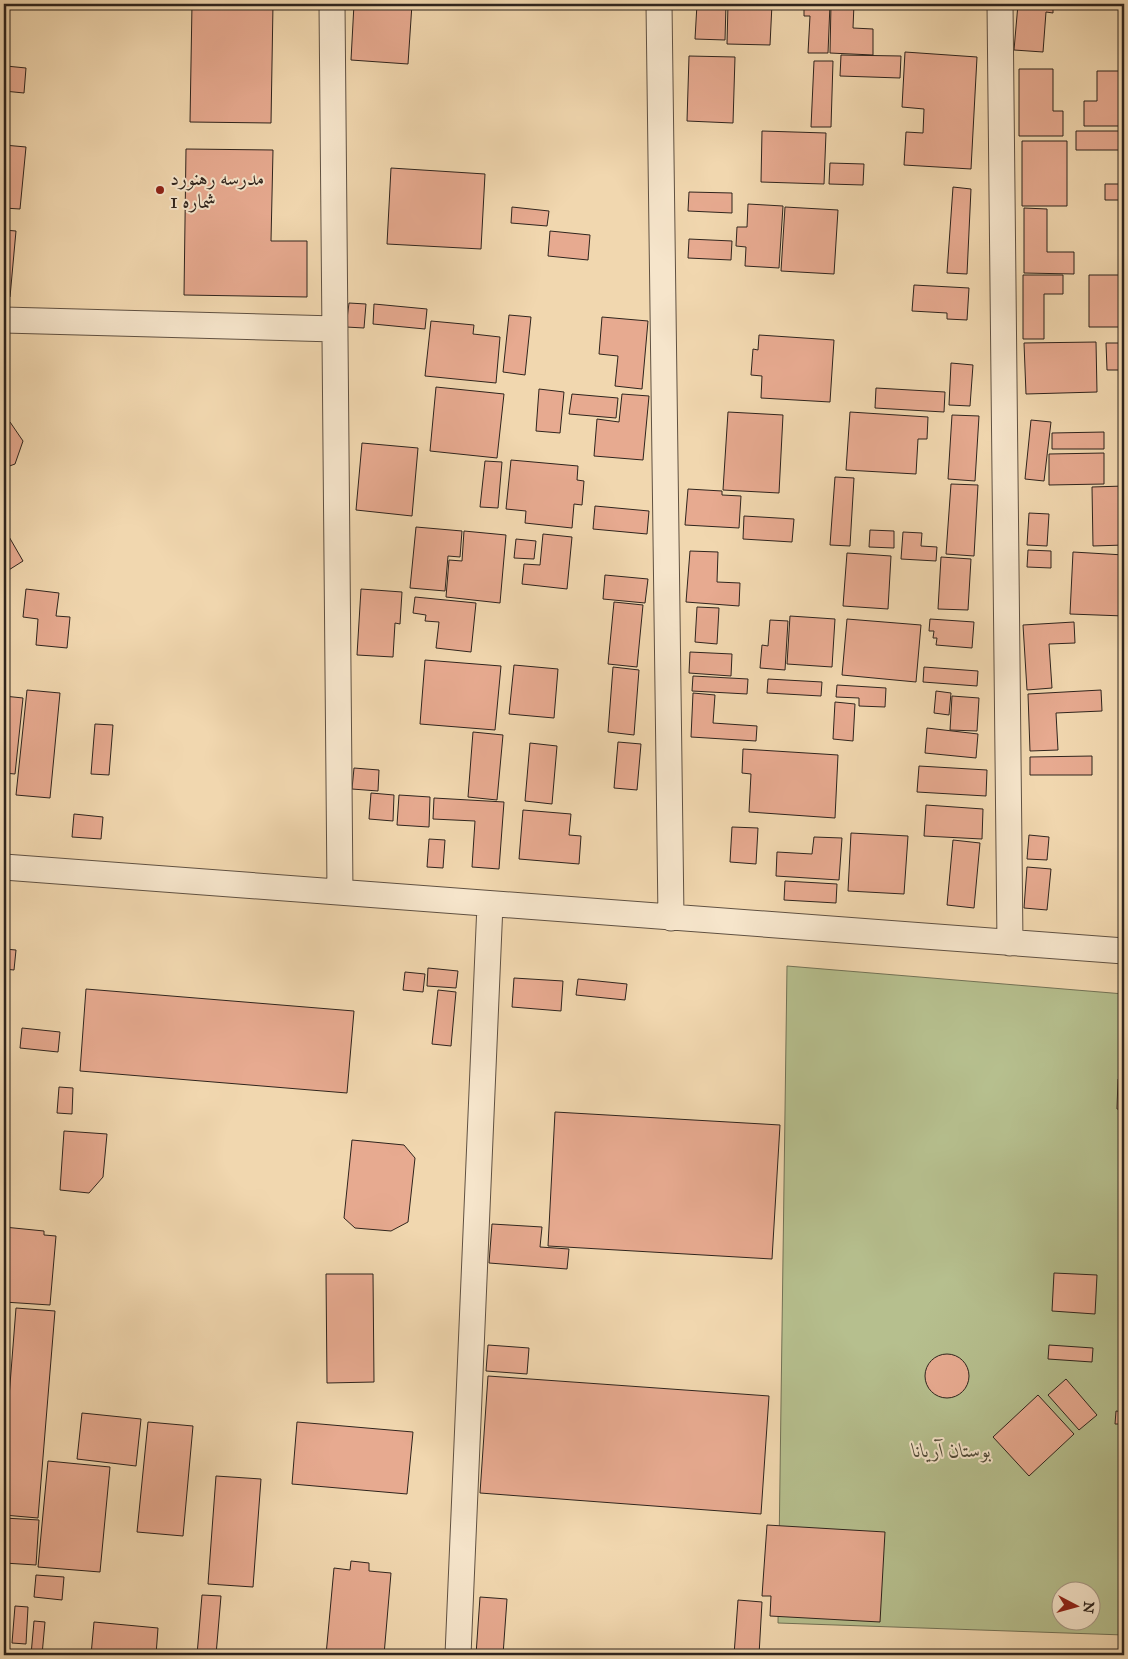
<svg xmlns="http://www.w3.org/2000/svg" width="1128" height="1659" font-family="'IM FELL Great Primer',Amiri,serif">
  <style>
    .green { fill: #b6bf8e; stroke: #727256; fill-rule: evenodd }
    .building { fill: #e7aa90; stroke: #2f241d }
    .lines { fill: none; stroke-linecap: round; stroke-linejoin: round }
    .minor-casing { stroke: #605142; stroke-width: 27 }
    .minor { stroke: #f6e5cb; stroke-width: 25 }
    .poi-dot { fill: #8f2418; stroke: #f6e5cb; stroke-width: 2 }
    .labels { text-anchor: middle; stroke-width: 4; stroke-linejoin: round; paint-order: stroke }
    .poi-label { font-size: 20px; fill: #2f241d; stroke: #f6e5cb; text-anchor: start }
    .park-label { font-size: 20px; font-style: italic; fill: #514b39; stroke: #f6e5cb }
  </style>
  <rect width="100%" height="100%" fill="#f1d7af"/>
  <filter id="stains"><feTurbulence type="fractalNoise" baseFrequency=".004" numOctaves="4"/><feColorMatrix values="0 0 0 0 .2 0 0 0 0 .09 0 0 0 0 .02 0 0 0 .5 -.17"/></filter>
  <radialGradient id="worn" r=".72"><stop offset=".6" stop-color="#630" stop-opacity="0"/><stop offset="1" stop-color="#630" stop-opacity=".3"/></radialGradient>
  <path class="green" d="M787,966L1124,994V1635L778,1623ZM1060,1592H1090V1622H1060Z"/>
  <path class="building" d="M192,4H273L271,123L190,122Z
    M354,4H412L408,64L351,60Z
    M697,4H726L725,40L695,39Z
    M728,4H772L770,45L727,44Z
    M804,4H830L828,53H808L810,16H804Z
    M831,4H854L853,28L873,29V55L830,53Z
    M1018,4H1053V13L1046,12L1043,52L1014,50Z
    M1121,33H1124V58L1119,57Z
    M905,52L977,57L971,169L904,165L906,132L923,133L924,109L902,107Z
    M841,55L901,56L900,78L840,76Z
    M689,56L735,57L733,123L687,121Z
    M814,61H833L831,127H811Z
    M6,66L26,68L24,93L4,91Z
    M1019,69H1053V111H1063V136H1019Z
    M1097,71H1124V126H1084V101H1097Z
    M762,131L826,133L824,184L761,182Z
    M1076,131H1124V150H1076Z
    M1022,141H1067V206H1022Z
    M4,145L26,147L20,209L4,208Z
    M186,149L273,150L271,241H307V297L184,295Z
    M830,163L864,164L863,185L829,184Z
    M391,168L485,174L481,249L387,244Z
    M1105,184H1124V200H1105Z
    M953,187L971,189L967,274L947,273Z
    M689,192L732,193V213L688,211Z
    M748,204L783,206L779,268L745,266L746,247L736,246L737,227H747Z
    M512,207L549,211L547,226L511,223Z
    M785,207L838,210L834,274L781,271Z
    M1024,208L1047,209V252H1074V274L1024,273Z
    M4,230L16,231L10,297H4Z
    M550,231L590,235L588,260L548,256Z
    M689,239L732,241L731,260L688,258Z
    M1023,275H1063V294H1044V339H1023Z
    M1089,275H1124V327H1089Z
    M914,285L969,288L967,320L947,319V313L912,311Z
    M349,303L366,304L364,328L346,327Z
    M374,304L427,309L425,329L373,324Z
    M509,315L531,317L525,375L503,372Z
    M602,317L648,321L642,389L615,386L618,356L599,354Z
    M431,321L474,325L473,334L500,337L496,383L425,376Z
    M759,335L834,340L830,402L761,398L762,376L751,375L753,349L758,350Z
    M1096,342L1097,392L1026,394L1024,343Z
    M1106,343H1124V370H1107Z
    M951,363L973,365L970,406L949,405Z
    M436,387L504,394L497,458L430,451Z
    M876,388L945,392L944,412L875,408Z
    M539,389L564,392L560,433L536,431Z
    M572,394L618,398L616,418L569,414Z
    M622,394L649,396L643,460L594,456L597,419L619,422Z
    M728,412L783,415L779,493L723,490Z
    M850,412L928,417L927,439H918L916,474L846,470Z
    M952,415L979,416L975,481L948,479Z
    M1031,420L1051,422L1044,481L1025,479Z
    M4,422H10L23,441L15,464L4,468Z
    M1104,432V449H1052V433Z
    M362,443L418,448L412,516L356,510Z
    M1104,453V484L1049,485V454Z
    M511,460L578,466L577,480L584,481L582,505L574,504L572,528L525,523L526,511L506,509Z
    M485,461L502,462L498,508L480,507Z
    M835,477L854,478L850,546L830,545Z
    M951,484L978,485L974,556L946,554Z
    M1124,486V545L1093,546L1092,487Z
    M688,489L722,491V495L741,496L739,528L685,525Z
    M595,506L649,511L647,534L593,529Z
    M1029,513L1049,514L1047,546L1027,545Z
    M744,516L794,519L792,542L743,539Z
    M416,527L462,531L460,557L448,556L445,591L410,588Z
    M4,528L23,561L4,573Z
    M870,530L894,531V548L869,547Z
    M464,531L506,535L500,603L446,597L449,560L462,561Z
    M903,532L922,533L921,546L937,547L936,561L901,559Z
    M543,534L572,537L567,589L522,584L524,564L540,565Z
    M516,539L536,541L534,559L514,558Z
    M1028,550L1051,551V568L1027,567Z
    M690,551L718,552L717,582L740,583L739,606L686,602Z
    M1073,552L1124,555V616L1070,614Z
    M847,553L891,556L888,609L843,606Z
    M941,557L971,559L968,610L938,609Z
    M605,575L648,579L645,603L603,599Z
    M26,589L59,593L56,616L70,617L67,648L36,645L38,619L23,617Z
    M361,589L402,592L400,624L395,623L393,657L357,655Z
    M415,597L476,603L471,652L436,648L439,622L425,621L426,615L413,613Z
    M614,602L643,605L637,667L608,664Z
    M697,607L719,608L717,644L695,642Z
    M790,616L835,619L832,667L787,664Z
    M847,619L921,625L916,682L842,675Z
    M930,619L974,622L972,648L936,645L937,638H933L934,631H929Z
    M770,620L788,621L785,670L760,668L762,645L768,646Z
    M1074,622L1075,643L1049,644L1052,688L1027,690L1023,625Z
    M690,652L732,654L731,676L689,673Z
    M425,660L501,666L495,730L420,724Z
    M514,665L558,669L554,718L509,714Z
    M613,667L639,670L634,735L608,732Z
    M924,667L978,671L977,686L923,682Z
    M693,676L748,679L747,694L692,691Z
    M768,679L822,682L821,696L767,693Z
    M837,685L886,688L885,707L859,706V698L836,697Z
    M27,690L60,693L50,798L16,795Z
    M1101,690L1102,711L1056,713L1058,750L1030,751L1028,694Z
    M936,691L951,693L949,715L934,713Z
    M693,693L715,695L713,723L757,726L756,741L691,737Z
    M4,696L23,698L15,774L4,773Z
    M952,696L979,698L977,731L950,730Z
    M835,702L855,704L853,741L833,739Z
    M95,724L113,725L109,775L91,774Z
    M927,728L978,734L976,758L925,753Z
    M473,732L503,735L497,800L468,797Z
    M618,742L641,744L637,790L614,788Z
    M530,743L557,746L552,804L525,801Z
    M743,749L838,755L835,818L749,812L751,774L742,773Z
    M1092,756V775H1030V757Z
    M919,766L987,770L986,796L917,792Z
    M354,768L379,770L378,791L352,789Z
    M371,793L394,795L393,821L369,819Z
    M399,795L430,797L429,827L397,825Z
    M434,798L504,802L499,869L472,867L475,821L433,819Z
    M926,805L983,809L982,839L924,836Z
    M523,810L571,814L569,835L581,836L579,864L519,859Z
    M74,814L103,817L101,839L72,837Z
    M732,827L758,828L756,864L730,862Z
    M851,833L908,836L904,894L848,891Z
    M1029,835L1049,837L1047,860L1027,859Z
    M814,837L842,838L839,880L776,876L777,852L812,854Z
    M429,839L445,840L443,868L427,867Z
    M953,840L980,843L974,908L947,905Z
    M1027,867L1051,869L1047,910L1024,908Z
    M785,881L837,884L836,903L784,900Z
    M4,949L16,950L14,970L4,969Z
    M428,968L458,971L456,988L427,986Z
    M405,972L425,974L423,992L403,990Z
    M514,978L563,981L561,1011L512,1007Z
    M578,979L627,984L625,1000L576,995Z
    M86,989L354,1011L347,1093L80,1071Z
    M438,990L456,992L451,1046L432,1044Z
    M22,1028L60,1032L58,1052L20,1048Z
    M1118,1079L1124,1080V1110L1117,1109Z
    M59,1087L73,1088L72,1114L57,1113Z
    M555,1112L780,1125L772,1259L548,1246Z
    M64,1131L107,1134L103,1177L89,1193L60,1190Z
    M352,1140L404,1145L415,1158L408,1222L391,1231L355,1228L344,1218Z
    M492,1224L542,1227L540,1247L569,1249L567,1269L489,1263Z
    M4,1227L44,1231V1235L56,1236L50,1305L4,1302Z
    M1054,1273L1097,1275L1095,1314L1052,1311Z
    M326,1274H373L374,1382L327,1383Z
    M16,1308L55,1311L38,1518L4,1515V1461Z
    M488,1345L529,1348L527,1374L486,1371Z
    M1049,1345L1093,1348L1092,1362L1048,1359Z
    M925 1376a22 22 0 1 1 44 0a22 22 0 1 1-44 0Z
    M488,1376L769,1396L761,1514L480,1493Z
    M1066,1379L1097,1415L1079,1430L1048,1395Z
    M1038,1395L1074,1434L1029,1476L993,1437Z
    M1116,1411L1124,1412V1424H1115Z
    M82,1413L141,1419L136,1466L77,1459Z
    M148,1422L193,1426L183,1536L137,1532Z
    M297,1422L413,1432L407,1494L292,1484Z
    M48,1461L110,1467L100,1572L38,1567Z
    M216,1476L261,1479L253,1587L208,1584Z
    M4,1518L39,1520L36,1565L4,1563Z
    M767,1525L885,1532L880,1622L770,1616L771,1596H762Z
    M351,1561L369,1563V1571L391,1573L384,1655H326L334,1568L350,1570Z
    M36,1575L64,1577L62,1600L34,1597Z
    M202,1595L221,1596L216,1655H197Z
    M480,1597L507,1599L503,1655H476Z
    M738,1600L762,1602L759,1655H734Z
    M15,1606L28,1607L26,1644L12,1643Z
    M34,1621L45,1622L42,1655H31Z
    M94,1622L158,1628L156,1655H91Z"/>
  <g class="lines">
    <g class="minor-casing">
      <path id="minor" d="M332,4L340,892
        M659,4L671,918
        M1000,4L1010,943
        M4,320L335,329
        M4,867L1124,951
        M458,1655L490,904"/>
    </g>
    <use href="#minor" class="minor"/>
  </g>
  <circle class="poi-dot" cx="160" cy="190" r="5"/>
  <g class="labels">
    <g class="poi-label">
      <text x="170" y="185">مدرسه رهنورد<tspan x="170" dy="23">شماره 1</tspan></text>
    </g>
    <g class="park-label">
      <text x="952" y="1457">بوستان آریانا</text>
    </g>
  </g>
  <rect width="1128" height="1659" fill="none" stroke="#f1d7af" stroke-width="20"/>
  <rect x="5" y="5" width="1118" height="1649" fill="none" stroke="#2f241d" stroke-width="2.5"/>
  <rect x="10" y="10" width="1108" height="1639" fill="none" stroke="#2f241d"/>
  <g transform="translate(1076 1606) rotate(96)"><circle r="24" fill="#f6e5cb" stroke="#a69885"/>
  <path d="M0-4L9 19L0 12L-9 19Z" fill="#8f2418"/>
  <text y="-8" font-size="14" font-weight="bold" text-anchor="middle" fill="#2f241d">N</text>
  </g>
  <rect width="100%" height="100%" filter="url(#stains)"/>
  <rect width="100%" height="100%" fill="url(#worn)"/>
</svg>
